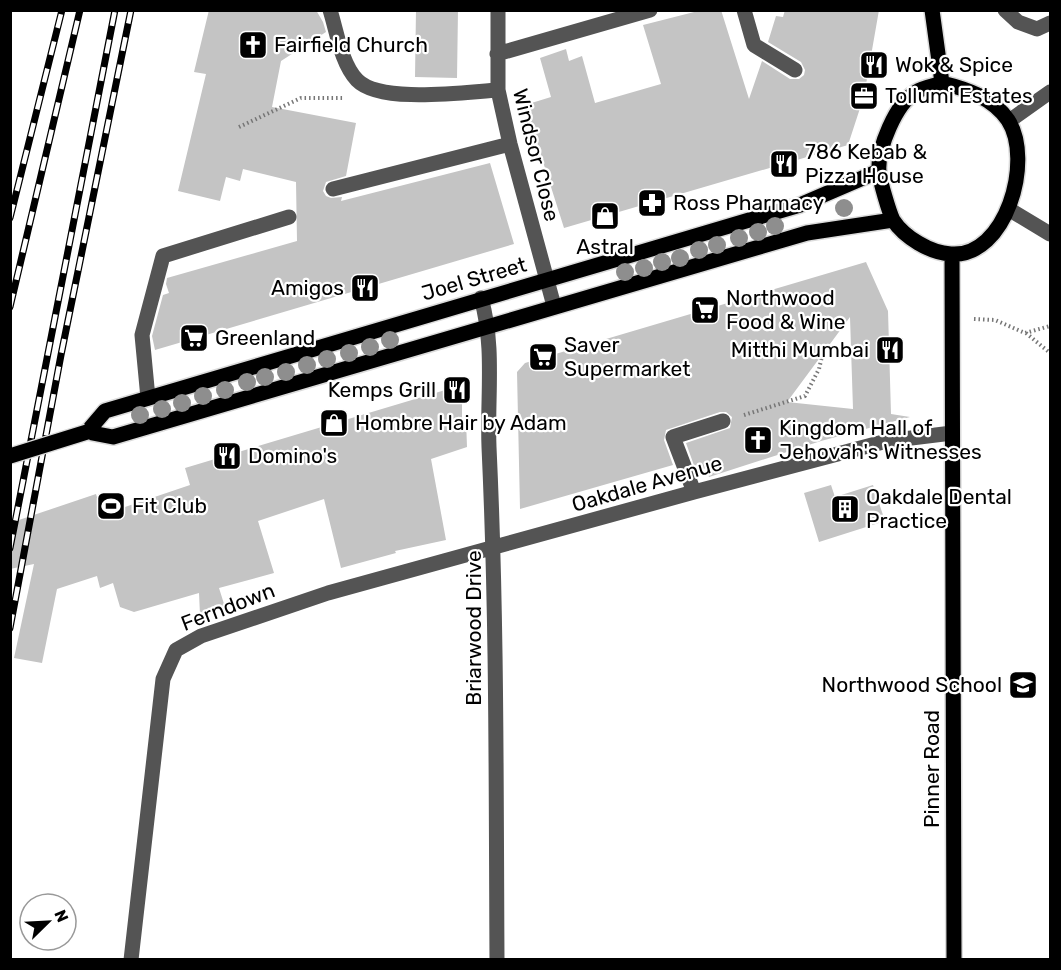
<svg xmlns="http://www.w3.org/2000/svg" width="1061" height="970" font-family="Rubik,sans-serif">
  <style>
    .building { fill: #c4c4c4; fill-rule: evenodd }
    .lines { fill: none; stroke-linecap: round; stroke-linejoin: round }
    .major-casing { stroke: #dbdbdb; stroke-width: 18 }
    .path { stroke: #767676; stroke-width: 4; stroke-dasharray: 1.5 3; stroke-linecap: butt }
    .minor { stroke: #545454; stroke-width: 15 }
    .major { stroke: #000; stroke-width: 15 }
    .rail-casing { stroke: #000; stroke-width: 7 }
    .rail { stroke: #fff; stroke-width: 4.5; stroke-dasharray: 14; stroke-linecap: butt }
    .major-bridge-casing { stroke: #dbdbdb; stroke-width: 18; stroke-linecap: butt }
    .major-bridge { stroke: #000; stroke-width: 15 }
    .tree { fill: #8e8e8e }
    .labels { text-anchor: middle; stroke-width: 4.5; stroke-linejoin: round; paint-order: stroke }
    .poi-label { font-size: 21px; fill: #000; stroke: #fff; text-anchor: start }
    .street-label { font-size: 21px; fill: #000; stroke: #fff }
  </style>
  <rect width="100%" height="100%" fill="#fff"/>
  <path class="building" d="M209,10H316L323,22L326,32L281,61L272,107L356,123L346,176L326,182L323,191L326,196L331,198L342,197L341,201L490,163L514,244L155,350L152,336L163,295L169,293L166,284L167,278L297,241L296,182L243,169L240,181L226,177L220,201L178,191L206,74L194,72Z
    M416,10H458L457,78L415,77Z
    M702,10H721L749,99L762,61L790,79H799L804,75L805,70L801,62L768,42L776,16L783,17L785,10H879L864,96L848,145L564,228L525,105L551,97L540,58L566,49L569,61L582,56L595,103L661,84L643,25Z
    M866,262L888,311L891,414L910,417L821,441L709,477L706,468L696,471L686,443L730,428L732,417L726,412H720L666,430L664,440L673,465L520,509L517,372L525,363ZM850,317L853,409L787,402Z
    M462,385V419H466L467,447L431,459L446,540L395,551L396,553L341,568L324,499L258,521L274,573L219,588L225,607L200,615L199,593L134,612L120,607L113,583L100,588L97,576L57,589L42,663L14,658L34,564L10,569V523L96,494L101,510L120,503L122,508L190,485L185,468Z
    M831,485L835,497L873,485L885,521L819,542L804,493Z"/>
  <g class="lines">
    <g class="major-casing">
      <path id="major" d="M932,10L942,83
        M942,83C967,89 993,98 1008,120C1034,160 1006,258 951,254C930,253 904,237 893,220C889,212 880,181 879,172C877,149 896,103 916,92C924,87 934,86 942,83Z
        M952,255L954,960
        M87,432L105,411L800,205L879,171
        M87,432L113,437L807,233L893,220"/>
    </g>
    <path class="path" d="M239,127L301,98H345
      M974,319L995,320L1025,333L1050,326
      M1026,333L1050,353
      M744,415L805,396L819,369L823,352"/>
    <path class="minor" d="M330,10C337,32 341,63 357,80C380,104 465,92 498,90
      M498,10V90L510,144L554,306
      M744,10L754,45L795,70
      M1005,10L1018,22L1037,29L1050,23
      M497,54L650,10
      M1009,121L1050,92
      M333,189L510,144
      M1010,210L1050,234
      M481,298C495,346 487,397 489,447C497,618 496,788 497,960
      M148,398L142,335L163,256L289,217
      M694,492L673,437L723,421
      M131,960L163,679L176,650L201,636L328,593L694,492L887,441L952,433"/>
    <use href="#major" class="major"/>
    <g class="rail-casing">
      <path id="rail" d="M10,218L62,10
        M10,307L80,10
        M10,548L115,10
        M10,628L61,355L131,10"/>
    </g>
    <use href="#rail" class="rail"/>
    <g class="major-bridge-casing">
      <path id="major-bridge" d="M10,456L87,432"/>
    </g>
    <use href="#major-bridge" class="major-bridge"/>
  </g>
  <g class="tree">
    <circle cx="844" cy="208" r="9"/>
    <circle cx="775" cy="226" r="9"/>
    <circle cx="758" cy="232" r="9"/>
    <circle cx="739" cy="238" r="9"/>
    <circle cx="717" cy="245" r="9"/>
    <circle cx="699" cy="250" r="9"/>
    <circle cx="680" cy="258" r="9"/>
    <circle cx="662" cy="262" r="9"/>
    <circle cx="644" cy="268" r="9"/>
    <circle cx="625" cy="272" r="9"/>
    <circle cx="390" cy="340" r="9"/>
    <circle cx="370" cy="347" r="9"/>
    <circle cx="349" cy="353" r="9"/>
    <circle cx="327" cy="359" r="9"/>
    <circle cx="307" cy="365" r="9"/>
    <circle cx="286" cy="372" r="9"/>
    <circle cx="265" cy="377" r="9"/>
    <circle cx="247" cy="382" r="9"/>
    <circle cx="225" cy="390" r="9"/>
    <circle cx="203" cy="396" r="9"/>
    <circle cx="182" cy="403" r="9"/>
    <circle cx="162" cy="409" r="9"/>
    <circle cx="140" cy="415" r="9"/>
  </g>
  <defs>
    <g id="church-square" transform="scale(1.5)"><rect x="-9" y="-9" width="18" height="18" rx="4" fill="#000" stroke="#fff"/><path d="M-1.2-6h2.4v3.5h3.3v2.4h-3.3V6h-2.4V-.1h-3.3v-2.4h3.3Z" fill="#fff"/></g>
    <g id="restaurant-square" transform="scale(1.5)"><rect x="-9" y="-9" width="18" height="18" rx="4" fill="#000" stroke="#fff"/><path d="M-5-6h1v4h1v-4h1v4h1v-4h1v5L-1.5 .5V6h-2V.5L-5-1ZM5-6V6H3V1.5H1.5Q1.5-4 5-6Z" fill="#fff"/></g>
    <g id="office-square" transform="scale(1.5)"><rect x="-9" y="-9" width="18" height="18" rx="4" fill="#000" stroke="#fff"/><path d="M-6-3h4V-5.5h4V-3h4V5H-6ZM-1-4.5V-3h2v-1.5ZM-6 0V1H6V0Z" fill="#fff"/></g>
    <g id="pharmacy-square" transform="scale(1.5)"><rect x="-9" y="-9" width="18" height="18" rx="4" fill="#000" stroke="#fff"/><path d="M-2-6h4v4h4v4h-4v4h-4v-4h-4v-4h4Z" fill="#fff"/></g>
    <g id="shop-square" transform="scale(1.5)"><rect x="-9" y="-9" width="18" height="18" rx="4" fill="#000" stroke="#fff"/><path d="M-5-2.5h2.3a2.7 3.5 0 0 1 5.4 0H5L5.5 6h-11ZM-1.5-2.5h3a1.5 2.3 0 0 0-3 0Z" fill="#fff"/></g>
    <g id="supermarket-square" transform="scale(1.5)"><rect x="-9" y="-9" width="18" height="18" rx="4" fill="#000" stroke="#fff"/><path d="M-6-5.5h2.5l.6 2H6L4.5 2H-2.5L-4.4-4H-6ZM-1.5 3.2a1.3 1.3 0 1 0 .1 0ZM3 3.2a1.3 1.3 0 1 0 .1 0Z" fill="#fff"/></g>
    <g id="stadium-square" transform="scale(1.5)"><rect x="-9" y="-9" width="18" height="18" rx="4" fill="#000" stroke="#fff"/><path d="M0-5a6.5 5 0 1 0 0 10a6.5 5 0 1 0 0-10ZM-3.5-1.8h7v3.6h-7Z" fill="#fff"/></g>
    <g id="building-square" transform="scale(1.5)"><rect x="-9" y="-9" width="18" height="18" rx="4" fill="#000" stroke="#fff"/><path d="M-4-6H4V6H1V3H-1V6H-4ZM-2.5-4.3h1.7v1.8h-1.7ZM.8-4.3h1.7v1.8H.8ZM-2.5-1h1.7V.8h-1.7ZM.8-1h1.7V.8H.8Z" fill="#fff"/></g>
    <g id="school-square" transform="scale(1.5)"><rect x="-9" y="-9" width="18" height="18" rx="4" fill="#000" stroke="#fff"/><path d="M0-5L7-2L0 1L-7-2ZM-4 1L0 2.5L4 1V4Q0 6-4 4Z" fill="#fff"/></g>
  </defs>
  <g fill-rule="evenodd">
    <use href="#church-square" x="253" y="45"/>
    <use href="#restaurant-square" x="874" y="65"/>
    <use href="#office-square" x="864" y="96"/>
    <use href="#restaurant-square" x="784" y="164"/>
    <use href="#pharmacy-square" x="652" y="203"/>
    <use href="#shop-square" x="605" y="216"/>
    <use href="#restaurant-square" x="365" y="288"/>
    <use href="#supermarket-square" x="705" y="310"/>
    <use href="#supermarket-square" x="194" y="338"/>
    <use href="#restaurant-square" x="890" y="350"/>
    <use href="#supermarket-square" x="543" y="357"/>
    <use href="#restaurant-square" x="457" y="390"/>
    <use href="#shop-square" x="334" y="423"/>
    <use href="#church-square" x="758" y="440"/>
    <use href="#restaurant-square" x="227" y="456"/>
    <use href="#stadium-square" x="111" y="506"/>
    <use href="#building-square" x="845" y="509"/>
    <use href="#school-square" x="1023" y="685"/>
  </g>
  <g class="labels">
    <g class="poi-label">
      <text x="274" y="52">Fairfield Church</text>
      <text x="895" y="72">Wok &amp; Spice</text>
      <text x="885" y="103">Tollumi Estates</text>
      <text x="805" y="159">786 Kebab &amp;<tspan x="805" dy="24">Pizza House</tspan></text>
      <text x="673" y="210">Ross Pharmacy</text>
      <text x="605" y="254" text-anchor="middle">Astral</text>
      <text x="344" y="295" text-anchor="end">Amigos</text>
      <text x="726" y="305">Northwood<tspan x="726" dy="24">Food &amp; Wine</tspan></text>
      <text x="215" y="345">Greenland</text>
      <text x="564" y="352">Saver<tspan x="564" dy="24">Supermarket</tspan></text>
      <text x="869" y="357" text-anchor="end">Mitthi Mumbai</text>
      <text x="436" y="397" text-anchor="end">Kemps Grill</text>
      <text x="355" y="430">Hombre Hair by Adam</text>
      <text x="779" y="435">Kingdom Hall of<tspan x="779" dy="24">Jehovah's Witnesses</tspan></text>
      <text x="248" y="463">Domino's</text>
      <text x="866" y="504">Oakdale Dental<tspan x="866" dy="24">Practice</tspan></text>
      <text x="132" y="513">Fit Club</text>
      <text x="1002" y="692" text-anchor="end">Northwood School</text>
    </g>
    <g class="street-label">
      <text transform="translate(536 155) rotate(76)" y="7">Windsor Close</text>
      <text transform="translate(474 279) rotate(-16)" y="7">Joel Street</text>
      <text transform="translate(647 484) rotate(-16)" y="7">Oakdale Avenue</text>
      <text transform="translate(228 607) rotate(-21)" y="7">Ferndown</text>
      <text transform="translate(474 628) rotate(-90)" y="7">Briarwood Drive</text>
      <text transform="translate(932 769) rotate(-90)" y="7">Pinner Road</text>
    </g>
  </g>
  <rect width="1061" height="970" fill="none" stroke="#000000" stroke-width="24"/>
  <g transform="translate(48 922) rotate(66)"><circle r="28" fill="#ffffff" stroke="#999999" stroke-width="1.5"/>
  <path d="M0-4.5L10 22L0 15L-10 22Z" fill="#000000"/>
  <text y="-9" font-size="16" font-weight="bold" text-anchor="middle" fill="#000000">N</text>
  </g>
</svg>
